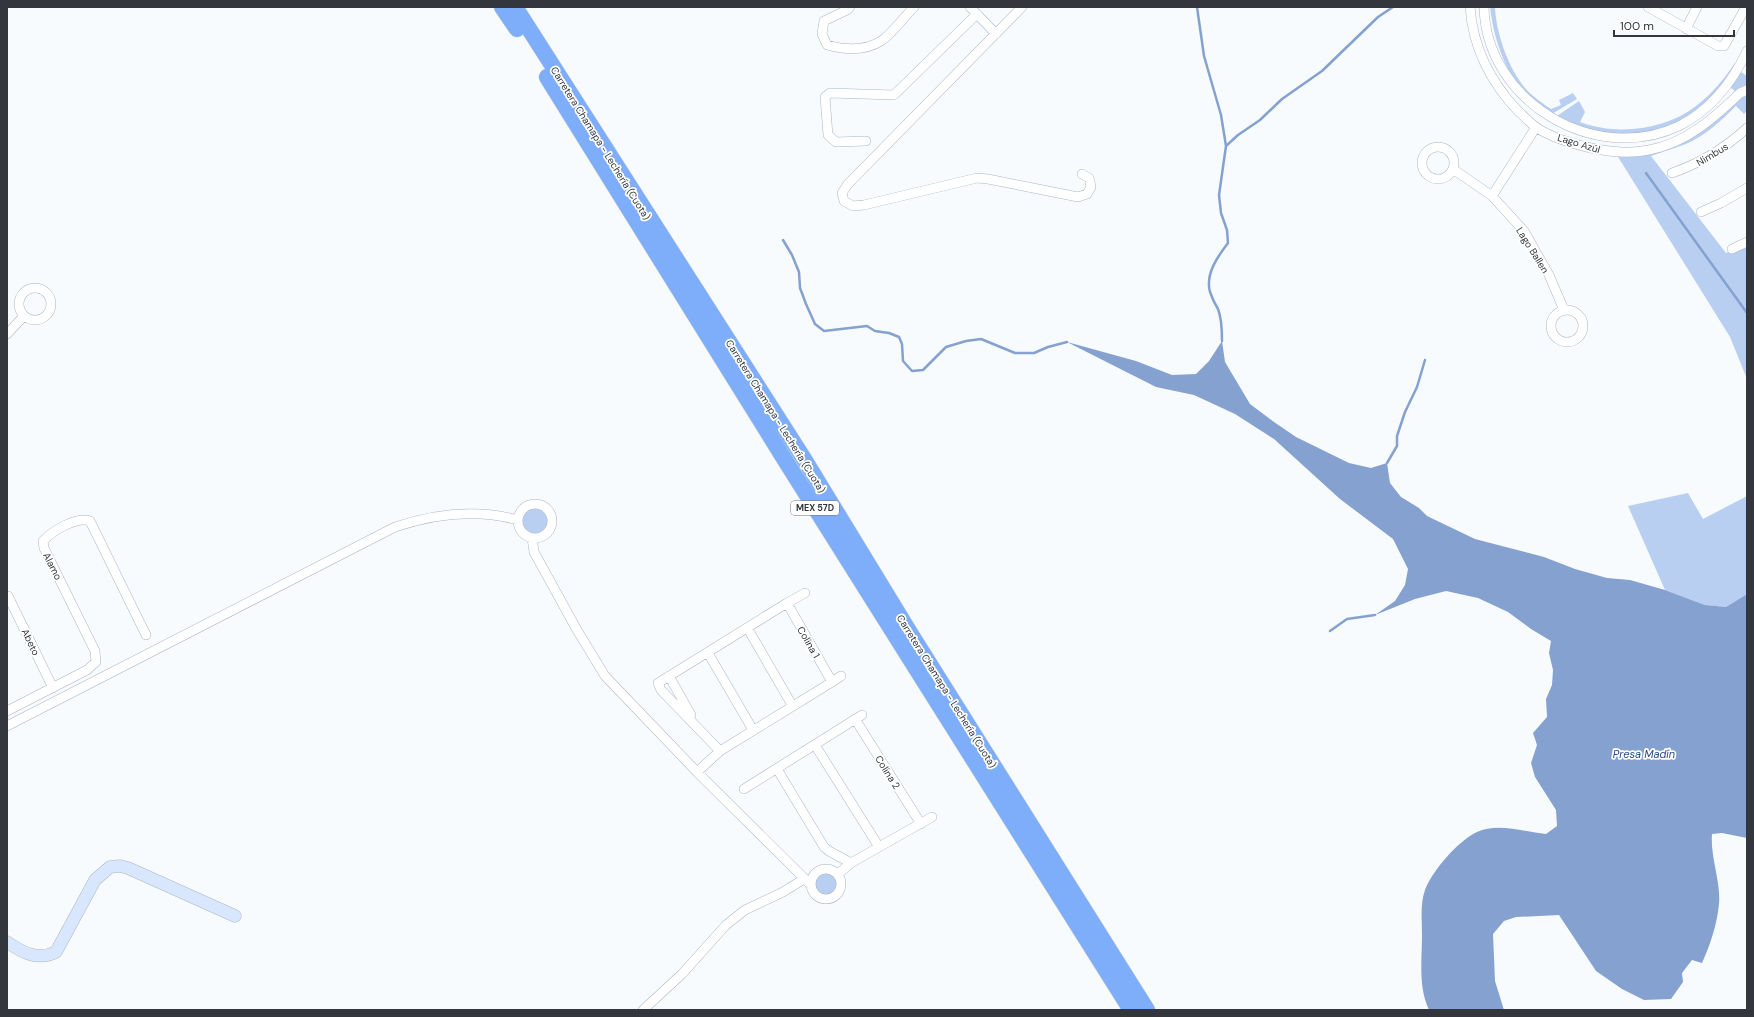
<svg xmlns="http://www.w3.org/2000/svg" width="1754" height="1017" font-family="'DM Sans',sans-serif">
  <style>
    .green { fill: #b8cff2 }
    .water { fill: #84a1d0 }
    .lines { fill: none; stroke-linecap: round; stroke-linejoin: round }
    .stream { stroke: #84a1d0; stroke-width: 2.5 }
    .street-casing { stroke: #abb5c5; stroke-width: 10 }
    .secondary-casing { stroke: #abb5c5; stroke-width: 13 }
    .highway-casing { stroke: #d6d7d8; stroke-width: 17 }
    .street { stroke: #fff; stroke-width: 9 }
    .secondary { stroke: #d8e7fd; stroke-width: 12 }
    .highway { stroke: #7eaef9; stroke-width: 16 }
    .labels { text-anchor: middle; stroke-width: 3.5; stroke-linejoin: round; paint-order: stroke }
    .shield { fill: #fff; stroke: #707377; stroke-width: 1 }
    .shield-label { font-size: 9px; font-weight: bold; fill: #33373d }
    .street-label { font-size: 10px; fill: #33373d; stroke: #fff }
    .water-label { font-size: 11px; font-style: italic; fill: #284d86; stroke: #fff }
  </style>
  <rect width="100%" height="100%" fill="#f8fbfe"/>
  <path class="green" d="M1490,7H1495C1496,33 1508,67 1525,88C1532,96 1542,103 1551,109L1561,105L1559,100L1573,93L1577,99L1550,115C1540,106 1526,97 1518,86C1502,63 1493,34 1490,7Z
    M1735,63L1739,65L1713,99L1680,123L1651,132L1601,134L1554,118L1579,101L1585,112L1580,122C1617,136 1665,130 1696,106C1712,94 1724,79 1735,63Z
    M1737,72H1741L1747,76V111L1744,114L1736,106C1721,121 1706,135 1686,144C1675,148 1662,152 1651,156L1726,253L1747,242V379L1730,337L1615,152H1627L1690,135L1736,92L1731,88Z
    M1688,493L1703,519L1747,496V594L1726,607L1705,605L1665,590L1628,506Z
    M522 521a13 13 0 1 1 26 0a13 13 0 1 1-26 0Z
    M815 884a13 13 0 1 1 26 0a13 13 0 1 1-26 0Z"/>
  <path class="water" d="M1222,341L1225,362L1250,404L1274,422L1296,437L1349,463L1371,468L1387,463L1390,483L1401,497L1419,508L1427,516L1475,539L1544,557L1575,569L1607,578L1630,580L1665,590L1705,605L1726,607L1747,594V838L1722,833L1712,834C1710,857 1721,881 1719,904C1717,925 1710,945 1702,963L1692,960L1682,973L1683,982L1671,999L1644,1000L1622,989L1596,971L1559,915L1516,917L1504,921L1493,934L1495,981L1504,1010H1429C1418,986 1422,960 1422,935C1422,920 1420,904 1425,890C1431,872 1459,840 1477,832C1498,822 1524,832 1546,834L1557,826L1556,810L1535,777L1531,763L1537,745L1533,733L1547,717L1546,699L1552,685L1553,670L1549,653L1551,641L1531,629L1508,612L1478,598L1446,591L1415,599L1375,615L1395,601L1405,585L1408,569L1393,539L1340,499L1274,439L1235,414L1194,395L1156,387L1067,342L1136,361L1172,375L1196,374L1209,361Z"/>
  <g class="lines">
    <path class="stream" d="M1197,7L1204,56L1221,115L1226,146L1219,195L1221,213L1227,230L1228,243C1218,256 1205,274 1210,292C1212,298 1215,304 1218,309C1222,319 1222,330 1222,341
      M1226,146L1238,135L1260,120L1282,99L1322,71L1378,17L1393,7
      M1646,173L1747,313
      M783,240L792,255L799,272L800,288L806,304L815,324L824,331L867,326L875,331L889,333L899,337L902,344L903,361L912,371L923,370L946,347L966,341L981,339L1015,353H1034L1048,347L1067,342
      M1387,463L1397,446V436L1405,412L1417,387L1425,360
      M1330,631L1347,619L1375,615"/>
    <g class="street-casing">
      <path id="street" d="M850,7L847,10L824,21L822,34L827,45C845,50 865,51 881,41C891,35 905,16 914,7
        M970,7L996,34
        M1022,7L848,184L842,193L844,201L853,206L864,205L977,178L988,179L1078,197L1087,194L1091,187L1089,178L1082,174
        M1470,7C1473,48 1491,83 1519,112C1525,117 1531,124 1537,128C1553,138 1573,144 1591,148C1610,152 1630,154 1649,150C1686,143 1714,118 1740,93L1747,90
        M1484,7C1486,101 1594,166 1679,126C1711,110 1732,83 1747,51
        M1648,7L1718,46H1724L1746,7
        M1686,29L1697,7
        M866,141L836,142L828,135L825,97L830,93L894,95L977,14
        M1422 163a16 16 0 1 1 32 0a16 16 0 1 1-32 0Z
        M1453,169L1492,196L1524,231L1549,275L1564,310
        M1672,173C1701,163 1724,149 1747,128
        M1492,196L1536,127
        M1701,212L1721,203L1747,188
        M1732,249L1747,242
        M19 304a16 16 0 1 1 32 0a16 16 0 1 1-32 0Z
        M1551 326a16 16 0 1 1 32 0a16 16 0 1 1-32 0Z
        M7,334L23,317
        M518 521a17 17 0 1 1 34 0a17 17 0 1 1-34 0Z
        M532,538L534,552L577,630L605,676L697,772L811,885
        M8,596L53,688
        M787,603L805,593
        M748,629L792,705
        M708,653L753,730
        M669,676L691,715
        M832,682L841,676
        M7,711L87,670L96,662L95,651L44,548L43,541C52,531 77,516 90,521L146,635
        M855,719L921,824
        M7,726L395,527C434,514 478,509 518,520
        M815,745L879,847L851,863L838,874
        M777,769L824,847L829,851L851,863
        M697,772L720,751L832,682L787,603L658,683L661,690L720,751
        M744,789L862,715
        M879,847L932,817
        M811 884a15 15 0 1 1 30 0a15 15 0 1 1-30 0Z
        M643,1010L682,974L726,925L745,910L783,892L804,879"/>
    </g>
    <g class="secondary-casing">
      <path id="secondary" d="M7,942C23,953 38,961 56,952L95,880L110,867L120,866L128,868L235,916"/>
    </g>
    <g class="highway-casing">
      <path id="highway" d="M502,7L517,29
        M515,7L804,459L910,633L1147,1010
        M547,77L785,460L1131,1010"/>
    </g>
    <use href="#street" class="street"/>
    <use href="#secondary" class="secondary"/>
    <use href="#highway" class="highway"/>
  </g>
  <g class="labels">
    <rect class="shield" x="791" y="501" width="48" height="14" rx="3"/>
    <g class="shield-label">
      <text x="815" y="511">MEX 57D</text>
    </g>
    <g class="street-label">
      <text transform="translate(601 143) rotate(58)" y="4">Carretera Chamapa - Lechería (Cuota)</text>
      <text transform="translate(1579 143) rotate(17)" y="4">Lago Azúl</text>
      <text transform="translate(1712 154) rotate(-31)" y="4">Nimbus</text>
      <text transform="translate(1533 250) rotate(58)" y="4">Lago Ballen</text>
      <text transform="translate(776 416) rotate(58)" y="4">Carretera Chamapa - Lechería (Cuota)</text>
      <text transform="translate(53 566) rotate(63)" y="4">Alamo</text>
      <text transform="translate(31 642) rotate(64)" y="4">Abeto</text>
      <text transform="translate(809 642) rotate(60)" y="4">Colina 1</text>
      <text transform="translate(947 691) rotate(58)" y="4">Carretera Chamapa - Lechería (Cuota)</text>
      <text transform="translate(888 772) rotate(58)" y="4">Colina 2</text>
    </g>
    <g class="water-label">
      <text x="1644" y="758">Presa Madín</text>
    </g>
  </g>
  <rect width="1754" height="1017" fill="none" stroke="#33373d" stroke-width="16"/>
  <path d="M1614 30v6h120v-6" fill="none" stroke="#33373d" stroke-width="2"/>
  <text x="1620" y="30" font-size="12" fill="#33373d" stroke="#ffffff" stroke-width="3" paint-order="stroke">100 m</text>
</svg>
